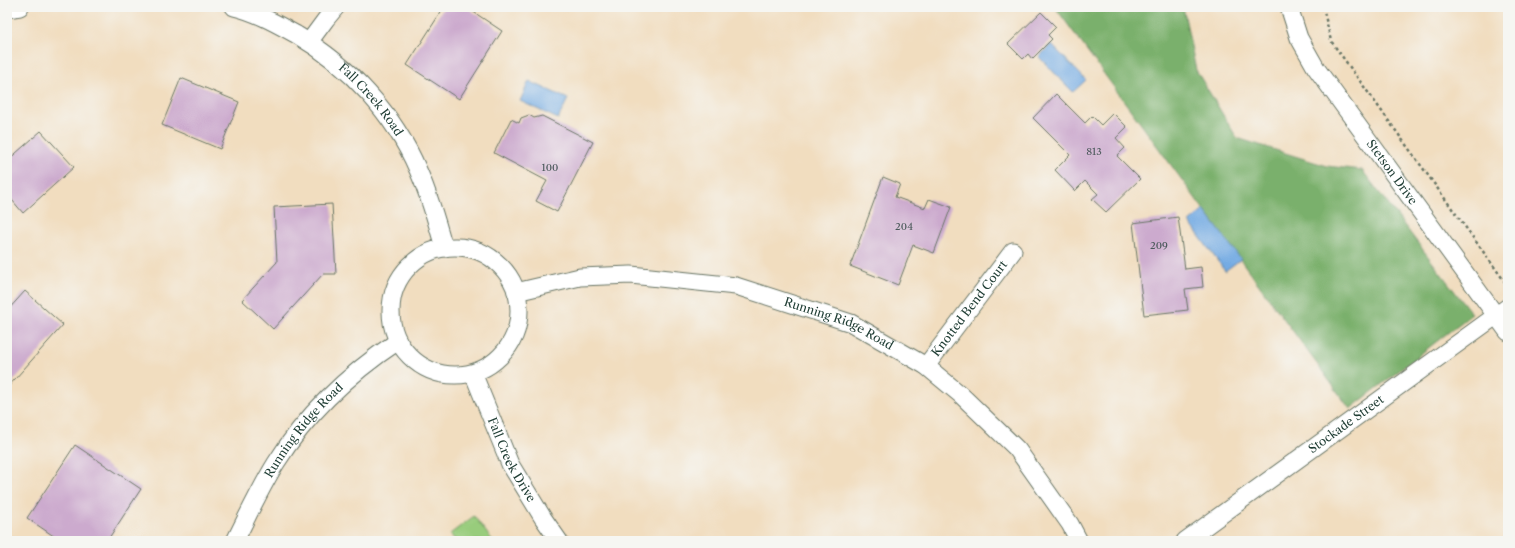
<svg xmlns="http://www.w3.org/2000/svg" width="1515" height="548" font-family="'Libre Caslon Text',serif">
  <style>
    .green { fill: #98cc7c; stroke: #5c8458 }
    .forest { fill: #7ab06c; stroke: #4c7650 }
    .water { fill: #74abe3; stroke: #4a748c }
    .building { fill: #ccaace }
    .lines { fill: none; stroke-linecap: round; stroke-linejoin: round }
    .street-casing { stroke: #687565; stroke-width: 19 }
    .path { stroke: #687565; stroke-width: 2.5; stroke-dasharray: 3 3; stroke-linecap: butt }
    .street { stroke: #fff; stroke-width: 17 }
    .labels { text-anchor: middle; stroke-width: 4; stroke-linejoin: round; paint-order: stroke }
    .number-label { font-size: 10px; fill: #4a585a }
    .street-label { font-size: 12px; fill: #1f3d34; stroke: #f6f6f2 }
  </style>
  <rect width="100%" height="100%" fill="#f6f6f2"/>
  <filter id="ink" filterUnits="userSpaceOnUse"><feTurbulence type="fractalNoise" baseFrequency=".025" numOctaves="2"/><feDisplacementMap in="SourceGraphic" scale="8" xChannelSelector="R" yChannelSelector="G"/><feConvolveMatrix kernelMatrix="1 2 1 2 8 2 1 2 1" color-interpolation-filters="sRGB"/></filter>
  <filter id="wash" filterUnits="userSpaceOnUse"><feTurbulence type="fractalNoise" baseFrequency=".012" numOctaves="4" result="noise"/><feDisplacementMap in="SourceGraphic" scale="16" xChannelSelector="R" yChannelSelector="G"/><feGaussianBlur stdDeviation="0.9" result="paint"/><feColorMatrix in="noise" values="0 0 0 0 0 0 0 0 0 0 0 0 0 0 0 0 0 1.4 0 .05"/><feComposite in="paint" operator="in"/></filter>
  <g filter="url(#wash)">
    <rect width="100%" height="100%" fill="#f1ddbf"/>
    <path class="green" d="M474,516L493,541H456L450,534Z"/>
    <path class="forest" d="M1055,7H1183L1196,70L1237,138L1327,166L1362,170L1472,314L1350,409Z"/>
    <path class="water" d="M1051,44L1086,80L1073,92L1039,57Z
      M529,81L568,99L558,119L520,101Z
      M1204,210L1241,259L1225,271L1189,222Z"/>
    <g id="blocks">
      <path class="building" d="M444,7H466L502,31L459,99L407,65Z
        M1041,12L1056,27L1048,35L1052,39L1032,59L1028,54L1023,59L1008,44Z
        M181,78L239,102L220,149L162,125Z
        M1056,94L1085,123L1092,116L1101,125L1113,113L1127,127L1116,138L1125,148L1117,156L1140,179L1106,212L1092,199L1098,194L1085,181L1075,191L1055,170L1070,155L1033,118Z
        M529,115L534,118L542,116L593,142L557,212L536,201L547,181L494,153L511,119L519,123L521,118Z
        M41,131L74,167L23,213L7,194V161Z
        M883,177L900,184L895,197L925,208L929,199L951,207L934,253L913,245L898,285L850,266Z
        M332,204L336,274H323L273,329L242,300L277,262L274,207Z
        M1178,217L1185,269L1201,267L1203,287L1185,289L1188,310L1144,315L1133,223Z
        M25,291L63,325L7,388V311Z
        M75,445L141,489L107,541H61L27,518Z"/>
    </g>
  </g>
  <g filter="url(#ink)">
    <use href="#blocks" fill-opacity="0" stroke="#687565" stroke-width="1"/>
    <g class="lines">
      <g class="street-casing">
        <g id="street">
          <path id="s1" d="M234,7C256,12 277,24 297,35C350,66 394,114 418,170C429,195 437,222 444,248"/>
          <path id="s2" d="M1289,7L1299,38L1316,68L1508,332"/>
          <path d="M7,9L20,7"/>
          <path d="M309,42L326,19L336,7"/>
          <circle cx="455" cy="311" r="64"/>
          <path id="s3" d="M516,292L580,277L631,275L736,286L851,323L926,366L961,395L1017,449L1070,524L1079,541"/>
          <path id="s4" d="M926,366L1013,251"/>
          <path id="s5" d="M473,373L510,464L543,518L559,541"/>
          <path id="s6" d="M235,541C248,515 261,487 276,463C307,413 350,373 398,341"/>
          <path id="s7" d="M1185,541L1508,307"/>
        </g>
      </g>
      <path class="path" d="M1323,7L1331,41L1508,286"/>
      <use href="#street" class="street"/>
    </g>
  </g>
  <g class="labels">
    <g class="number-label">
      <text x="1094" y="155">813</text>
      <text x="550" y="171">100</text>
      <text x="904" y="230">204</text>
      <text x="1159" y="249">209</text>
    </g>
    <g class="street-label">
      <text dy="4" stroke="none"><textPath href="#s1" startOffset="168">Fall Creek Road</textPath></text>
      <text dy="4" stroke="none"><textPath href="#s2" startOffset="196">Stetson Drive</textPath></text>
      <text dy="4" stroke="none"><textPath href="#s4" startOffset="72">Knotted Bend Court</textPath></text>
      <text dy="4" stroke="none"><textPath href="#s3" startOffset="332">Running Ridge Road</textPath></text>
      <text dy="4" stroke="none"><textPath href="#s7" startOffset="199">Stockade Street</textPath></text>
      <text dy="4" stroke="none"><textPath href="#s6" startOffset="131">Running Ridge Road</textPath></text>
      <text dy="4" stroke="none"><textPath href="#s5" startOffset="95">Fall Creek Drive</textPath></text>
    </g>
  </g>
  <rect width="1515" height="548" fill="none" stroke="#f6f6f2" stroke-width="24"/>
</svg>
